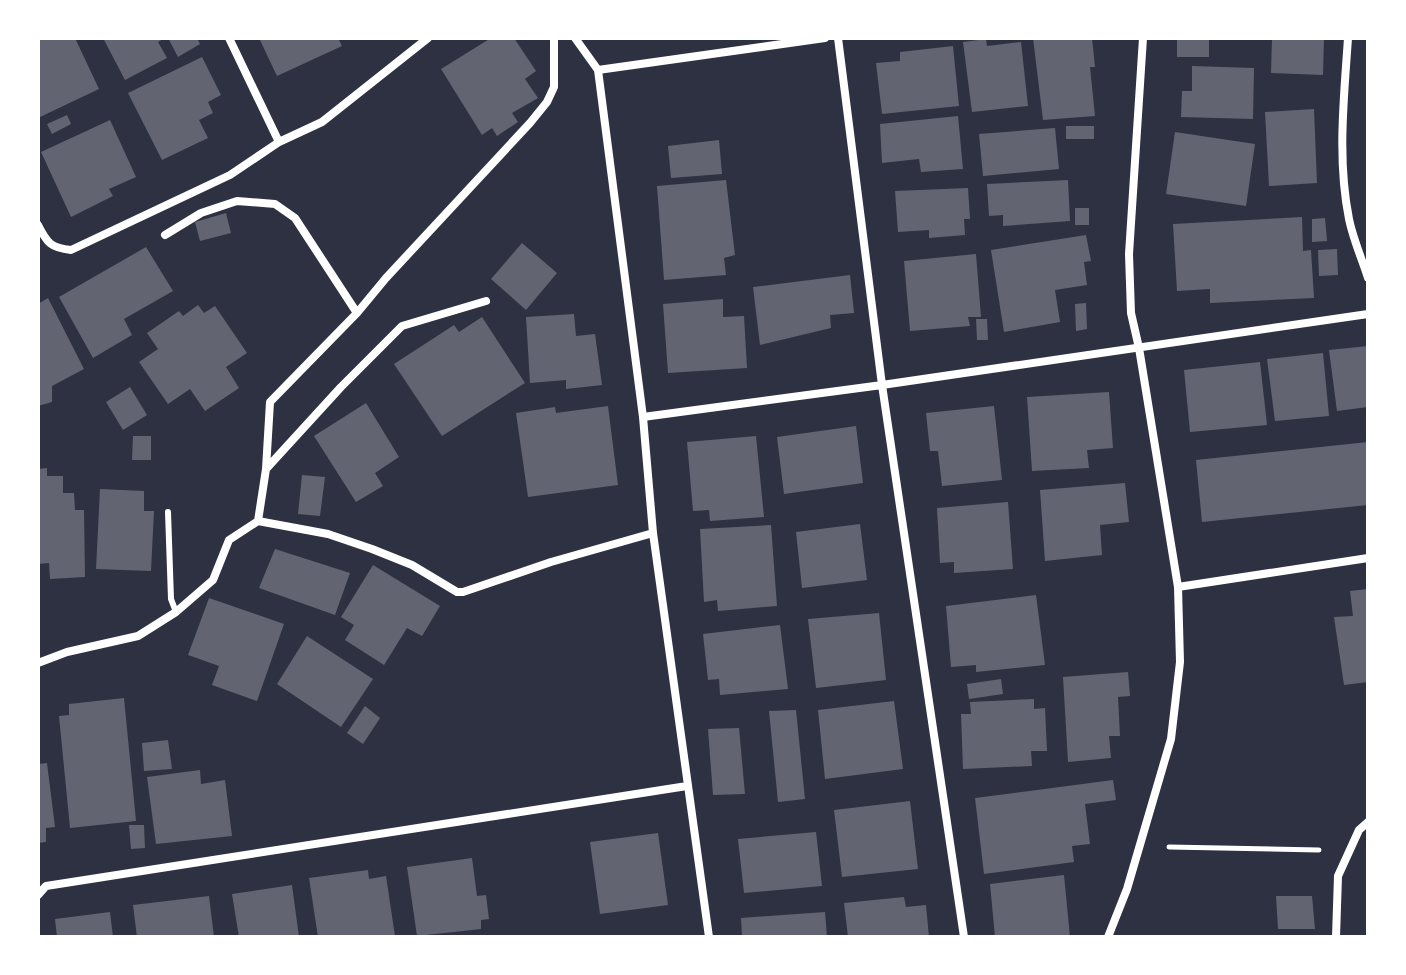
<svg xmlns="http://www.w3.org/2000/svg" width="1406" height="975" font-family="'Work Sans',sans-serif">
  <style>
    .building { fill: #626471 }
    .lines { fill: none; stroke-linecap: round; stroke-linejoin: round }
    .path { stroke: #fff; stroke-width: 5 }
    .service { stroke: #fff; stroke-width: 6 }
    .minor { stroke: #fff; stroke-width: 8 }
  </style>
  <rect width="100%" height="100%" fill="#2d3142"/>
  <path class="building" d="M38,38H75L99,89L38,118Z
    M103,38H165L158,42L167,58L125,80Z
    M168,38H197L200,44L178,57Z
    M259,38H338L342,46L277,76Z
    M491,38H514L536,71L525,79L538,98L512,113L518,122L497,136L492,128L482,135L441,69Z
    M1033,38H1092L1095,67H1090L1095,116L1043,120Z
    M1272,38H1324L1323,75L1271,73Z
    M986,39L987,46L1021,42L1028,106L972,112L963,42Z
    M1209,39V57H1177V40Z
    M953,46L959,106L882,114L876,63L900,61V52Z
    M202,57L221,95L208,102L213,113L199,120L208,138L162,160L128,93Z
    M1192,66L1254,68L1253,119L1181,117L1182,91H1192Z
    M1314,109L1317,183L1269,186L1265,112Z
    M67,115L71,124L52,134L47,124Z
    M958,116L963,169L921,172L919,159L882,163L880,124Z
    M110,120L136,177L109,189L113,196L71,217L41,152Z
    M1066,126H1094V139H1066Z
    M1055,128L1059,169L983,176L979,134Z
    M1175,132L1255,144L1246,206L1166,194Z
    M719,140L722,174L671,178L668,146Z
    M726,180L735,255L724,258L726,275L664,280L657,186Z
    M1068,180L1070,221L1003,226V215L989,216L987,184Z
    M968,188L970,219H964L965,235L929,238V230L898,232L895,191Z
    M1075,208H1089V225H1075Z
    M226,213L231,233L200,241L195,222Z
    M1302,217L1303,251L1311,250L1314,298L1210,303V289L1177,291L1173,224Z
    M1325,218L1327,241L1312,242V219Z
    M1086,235L1091,261L1084,262L1087,285L1055,290L1060,322L1004,332L991,250Z
    M522,243L557,273L526,310L491,279Z
    M146,247L173,291L124,319L132,335L93,358L59,297Z
    M1337,249L1338,275L1319,276L1318,250Z
    M976,254L981,317H968L970,326L910,331L904,261Z
    M850,275L854,313L830,315L831,328L760,345L753,287Z
    M48,298L84,369L52,386V402L38,406V304Z
    M723,299V317L744,316L747,368L668,373L663,304Z
    M1086,303L1087,329L1076,331L1075,304Z
    M198,305L204,313L215,306L247,353L226,367L239,388L205,411L190,389L168,404L139,362L158,349L147,333L179,311L183,316Z
    M574,314L576,336L595,334L602,385L566,389V380L530,383L526,317Z
    M482,317L525,383L442,436L394,364L454,325L459,332Z
    M976,319H987L988,340H977Z
    M1368,346V407L1337,411L1329,350Z
    M1323,353L1329,416L1275,421L1267,359Z
    M1260,362L1267,425L1190,432L1184,370Z
    M130,387L147,415L123,430L106,402Z
    M1109,392L1113,448L1087,450L1089,468L1032,471L1027,397Z
    M366,403L399,457L375,473L383,486L356,502L314,436Z
    M608,406L618,485L528,497L516,413L555,407L556,413Z
    M994,406L1002,480L942,486L938,451H930L926,413Z
    M856,426L863,483L784,494L777,437Z
    M133,436H151V460H132Z
    M756,436L764,517L710,521L709,510L693,511L687,442Z
    M1368,442V505L1202,522L1196,460Z
    M47,468V476H63V493H74L75,510H84L85,577L50,579L49,563L38,564V469Z
    M302,475L325,477L320,516L298,514Z
    M1125,483L1129,522L1100,525L1102,555L1045,561L1040,490Z
    M100,489L144,491V511H154L151,571L96,569Z
    M1008,502L1013,569L954,573V562L940,563L937,508Z
    M860,524L867,580L802,588L796,532Z
    M771,525L777,606L718,611L717,600L704,602L700,529Z
    M275,549L350,573L335,615L259,588Z
    M373,565L440,606L422,636L407,628L384,665L345,640L354,625L341,617Z
    M1368,589V682L1344,685L1334,617L1353,616L1350,591Z
    M1036,595L1045,665L976,672V665L951,667L946,606Z
    M209,598L284,624L257,701L212,685L219,666L188,655Z
    M879,613L886,680L816,688L808,619Z
    M780,625L788,689L720,695L719,679L708,680L703,634Z
    M307,636L373,679L341,727L277,684Z
    M1128,672L1130,696L1118,697L1120,736H1109L1111,758L1068,762L1063,677Z
    M1001,679L1003,694L969,699L967,684Z
    M124,698L136,821L70,828L59,716L69,715V704Z
    M1034,699V709L1045,708L1047,751H1031L1032,766L963,769L961,714H971L970,702Z
    M894,701L903,769L825,779L818,710Z
    M365,706L380,718L363,744L347,733Z
    M796,710L805,799L778,802L769,711Z
    M739,728L745,794L713,795L708,729Z
    M168,740L172,769L144,771L142,743Z
    M47,763L55,827L46,828V842L38,843V764Z
    M200,770L201,784L225,780L232,836L156,844L147,777Z
    M1113,780L1116,800L1085,804L1090,844L1072,846L1074,862L984,874L975,798Z
    M910,801L918,869L842,877L834,810Z
    M129,825H144L145,848L131,849Z
    M816,832L822,886L744,893L738,839Z
    M658,833L668,905L600,914L590,842Z
    M472,858L477,896L486,895L489,919L481,920V929L417,936L407,867Z
    M368,870L369,879L386,876L395,936L318,937L309,878Z
    M1064,875L1070,937H995L990,884Z
    M292,885L299,937H239L232,894Z
    M209,896L214,937H137L133,905Z
    M1276,896H1312L1315,929H1278Z
    M904,897L906,907L926,905L929,937H848L844,903Z
    M110,912L113,937H57L55,919Z
    M825,912L827,937H742L741,918Z"/>
  <g class="lines">
    <path class="path" d="M1169,847L1319,850"/>
    <path class="service" d="M168,512L171,599L176,612"/>
    <path class="minor" d="M229,38L279,142
      M575,38L598,70L643,417L653,533L709,937
      M838,38L882,385L964,937
      M1348,38C1344,98 1337,159 1349,219C1353,239 1362,259 1368,278
      M598,70L825,38
      M38,225C47,243 51,248 71,250L230,175L279,142L322,122L428,38
      M165,235L201,213L237,201L275,204L295,218L357,313
      M643,417L882,385L1368,314
      M266,469L270,402L357,313L386,278L530,123L547,102L554,87V38
      M258,521L328,534L372,549L412,565L457,592H463L551,562L653,533
      M1178,587L1368,558
      M38,663L67,652L138,636L176,612L213,580L229,540L258,521L266,469L341,387L402,326L486,301
      M38,895L46,886L687,786
      M1108,937L1127,889L1171,739L1180,662L1178,587L1139,348L1131,313L1129,254L1143,38
      M1336,937L1338,876L1359,830L1368,822"/>
  </g>
  <rect width="1406" height="975" fill="none" stroke="#ffffff" stroke-width="80"/>
</svg>
